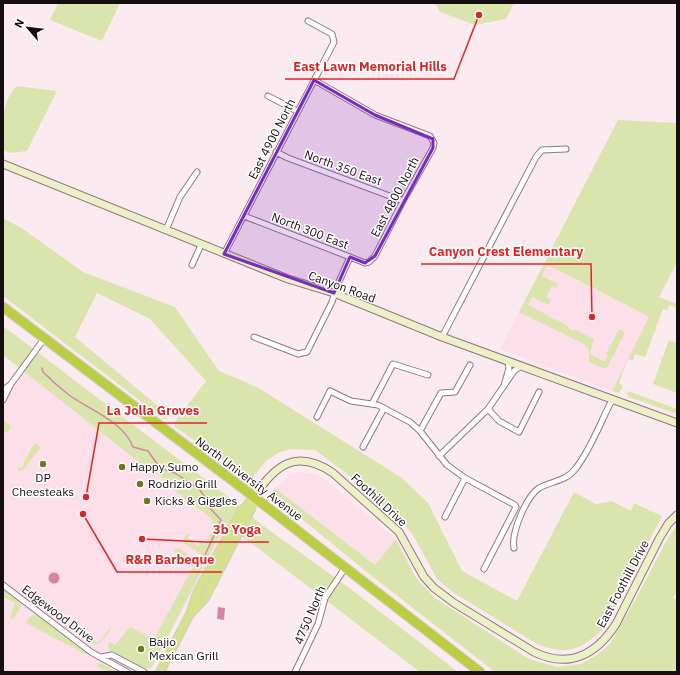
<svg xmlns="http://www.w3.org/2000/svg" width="680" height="675" font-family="'IBM Plex Sans',sans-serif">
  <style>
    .built { fill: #fddfea }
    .green { fill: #dae5ae }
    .water { fill: #d385a6 }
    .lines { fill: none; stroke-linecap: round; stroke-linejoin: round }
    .stream { stroke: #d385a6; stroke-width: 1.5 }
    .street-casing { stroke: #917781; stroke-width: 7 }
    .secondary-casing { stroke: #917781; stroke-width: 9 }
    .primary-casing { stroke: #d0cfcf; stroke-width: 10 }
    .highway-casing { stroke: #d0cfcf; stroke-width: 11 }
    .street { stroke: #fff; stroke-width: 5 }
    .secondary { stroke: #ebf0c6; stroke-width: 7 }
    .primary { stroke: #d6e18d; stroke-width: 8 }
    .highway { stroke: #bbcd41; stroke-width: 9 }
    .marked { fill: #7b2cbf; fill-opacity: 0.2; stroke: #7b2cbf; stroke-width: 3; stroke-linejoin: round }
    .poi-dot { fill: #6c7722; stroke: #fff; stroke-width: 1.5 }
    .labels { text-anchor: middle; stroke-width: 3; stroke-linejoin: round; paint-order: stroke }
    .street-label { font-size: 12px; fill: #160d10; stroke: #fff }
    .poi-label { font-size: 12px; fill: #160d10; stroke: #fff; text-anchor: start }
    .leader { fill: none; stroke: #d62828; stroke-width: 1.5 }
    .callout-dot { fill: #d62828; stroke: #fff; stroke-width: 1.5 }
    .callout-label { font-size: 13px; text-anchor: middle; font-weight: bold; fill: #d62828; stroke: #fff; stroke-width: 3; stroke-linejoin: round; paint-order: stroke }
  </style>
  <rect width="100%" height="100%" fill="#fbeaf0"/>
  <path class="built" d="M618,120L677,123V263L612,391L500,349Z
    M24,371L228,526L149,672H3V398Z
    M302,472L316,474L323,478L396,539L375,565L275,488L292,474Z"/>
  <path class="green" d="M58,3H120L102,41L50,20Z
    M435,3H514L506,19L475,25L440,12Z
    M17,86L57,91L27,151L10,153L3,150C3,128 0,102 17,86Z
    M618,120L677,123V261L659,297L677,304V308L670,305L667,310L663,309L645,357L635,354L633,361L628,359L619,383L623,386L619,393L612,391L649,317L648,316L548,265L547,266L542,276L558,284L556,288L552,286L546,297L551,300L549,305L532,297L528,305L568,326V328L573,331L574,329L594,339L590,353L604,362L608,355L606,354L619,329L625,332L607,368H603L589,362V350L584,344L519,312Z
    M3,218L23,229L83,272L175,307L219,371L257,387L402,478L428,503L462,571L517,601L574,492L596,504L612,501L631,511L634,503L662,516L604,628C582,650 566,656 537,644L454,593L437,579L413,535L404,524L346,473L315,450L291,449L278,453L267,460L251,479L175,427L174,423L206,381L150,319L97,293L75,337L170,416L164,419L3,296Z
    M3,326L231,499L262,525L348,587L458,672H420L226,524L209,555L205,557L184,543L183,539L188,534L189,535L188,538L198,546L201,542L205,544L214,526L211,524L213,520L170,487L171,484L135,459L3,355Z
    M669,340L677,343V393L653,384Z
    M628,391L677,409L676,413H674L629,397L627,395Z
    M3,420L11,426L8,433L3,430Z
    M35,443L41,447L23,470L18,471V467L22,468L30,450Z
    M275,488L375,565L396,539L416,578L435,598L529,659L557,667L581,664L597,655L610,644L639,593L669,536L677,525V591L673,598L677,600V672H495L368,573L270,493Z
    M179,548L202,564V570L152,667L146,669L109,651L108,645L110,642L115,645L130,627L154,639L194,565L174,551Z
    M3,589L22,604L13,620L10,618L15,603L3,597Z
    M33,615H37L88,654H85L26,623L29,618Z
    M70,623L98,643L110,628L111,629L101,642L95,645L68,626Z
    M98,663L103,664L117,672H107L97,666Z"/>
  <path class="water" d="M48.5 578a5.5 5.5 0 1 1 11 0a5.5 5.5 0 1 1-11 0Z
    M218,607L225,608L224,620L217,619Z"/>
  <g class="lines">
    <path class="stream" d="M42,368L43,372C51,380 60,388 69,395C90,410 124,422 133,447L148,451L160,468L175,473L199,489L205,497L208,506L221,520L205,555"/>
    <g class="street-casing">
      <path id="street" d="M268,96L297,111
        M276,152L288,158L403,201
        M244,216L350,257L365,263L369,262L375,256L403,201L433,148L434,143L430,136L375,115L314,80
        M166,230L180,197L197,172
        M224,254L334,42L332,34L308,21
        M192,265L201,245
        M254,337L298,354L307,352L332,302L337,286L350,257
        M442,337L536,157L542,150L566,149
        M504,386L509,368L508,361
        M3,390L10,385
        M3,400L11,384L44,339
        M372,404L393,364L428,375
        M488,409L499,421L519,432L539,392
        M317,417L330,391L351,401L378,405L410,422L420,431L447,465L465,478L515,505L516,507L484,569
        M420,431L441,393L455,392L470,365
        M363,447L384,408
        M439,456L488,409L514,371L521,366
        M445,517L465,478
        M514,548C511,533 526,497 539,488C552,481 567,481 576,468C591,449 601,421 612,400
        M3,585L91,652L127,672
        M101,657L112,655L144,672
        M295,672L318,624L325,598L345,568"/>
    </g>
    <g class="secondary-casing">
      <path id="secondary" d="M3,164L288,279L334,293L442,337L677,423
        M254,497C275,465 296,448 333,473L399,532L424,577L434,588L454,603L534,652C569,669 596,655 616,624L659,539L668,524L677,515"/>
    </g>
    <g class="primary-casing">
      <path id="primary" d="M190,614L205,598L251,509L254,497
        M160,672L190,614L197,593L212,565L240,513L254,497"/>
    </g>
    <g class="highway-casing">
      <path id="highway" d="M3,307L245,490L480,672"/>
    </g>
    <use href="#street" class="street"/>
    <use href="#secondary" class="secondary"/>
    <use href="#primary" class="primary"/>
    <use href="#highway" class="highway"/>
  </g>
  <path class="marked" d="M314,80L375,115L433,139V148L375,256L365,263L350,257L334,293L224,254Z"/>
  <g class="poi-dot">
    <circle cx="43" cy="464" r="4"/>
    <circle cx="122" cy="467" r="4"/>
    <circle cx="140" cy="484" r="4"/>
    <circle cx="147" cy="501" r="4"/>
    <circle cx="141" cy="649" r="4"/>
  </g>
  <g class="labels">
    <g class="street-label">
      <text transform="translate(272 139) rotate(-63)" y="4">East 4900 North</text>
      <text transform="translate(343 168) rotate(20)" y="4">North 350 East</text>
      <text transform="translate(395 197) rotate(-62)" y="4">East 4800 North</text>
      <text transform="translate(310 231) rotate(21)" y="4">North 300 East</text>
      <text transform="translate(342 287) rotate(20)" y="4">Canyon Road</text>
      <text transform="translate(249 479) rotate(37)" y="4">North University Avenue</text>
      <text transform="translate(379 500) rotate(43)" y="4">Foothill Drive</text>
      <text transform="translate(623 584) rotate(-62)" y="4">East Foothill Drive</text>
      <text transform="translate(58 614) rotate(37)" y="4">Edgewood Drive</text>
      <text transform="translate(310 615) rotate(-67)" y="4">4750 North</text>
    </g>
    <g class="poi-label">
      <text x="130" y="471">Happy Sumo</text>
      <text x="43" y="482" text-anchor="middle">DP<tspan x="43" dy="14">Cheesteaks</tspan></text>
      <text x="148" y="488">Rodrizio Grill</text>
      <text x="155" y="505">Kicks &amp; Giggles</text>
      <text x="149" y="646">Bajio<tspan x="149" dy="14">Mexican Grill</tspan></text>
    </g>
  </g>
  <path class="leader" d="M479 15L454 79H285M592 317L591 264H421M86 497L99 423H207M142 539L205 542H269M83 514L117 572H222"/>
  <g class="callout-dot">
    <circle cx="479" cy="15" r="4"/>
    <circle cx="592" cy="317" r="4"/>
    <circle cx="86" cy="497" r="4"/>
    <circle cx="142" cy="539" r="4"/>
    <circle cx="83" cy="514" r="4"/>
  </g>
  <g class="callout-label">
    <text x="370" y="71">East Lawn Memorial Hills</text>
    <text x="506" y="256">Canyon Crest Elementary</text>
    <text x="153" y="415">La Jolla Groves</text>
    <text x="237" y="534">3b Yoga</text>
    <text x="170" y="564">R&amp;R Barbeque</text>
  </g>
  <rect width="680" height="675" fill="none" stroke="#160d10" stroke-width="8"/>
  <g transform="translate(28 28) rotate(298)" stroke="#ffffff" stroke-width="3" paint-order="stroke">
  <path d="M0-3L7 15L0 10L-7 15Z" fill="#160d10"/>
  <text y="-6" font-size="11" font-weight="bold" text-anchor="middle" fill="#160d10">N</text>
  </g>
</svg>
